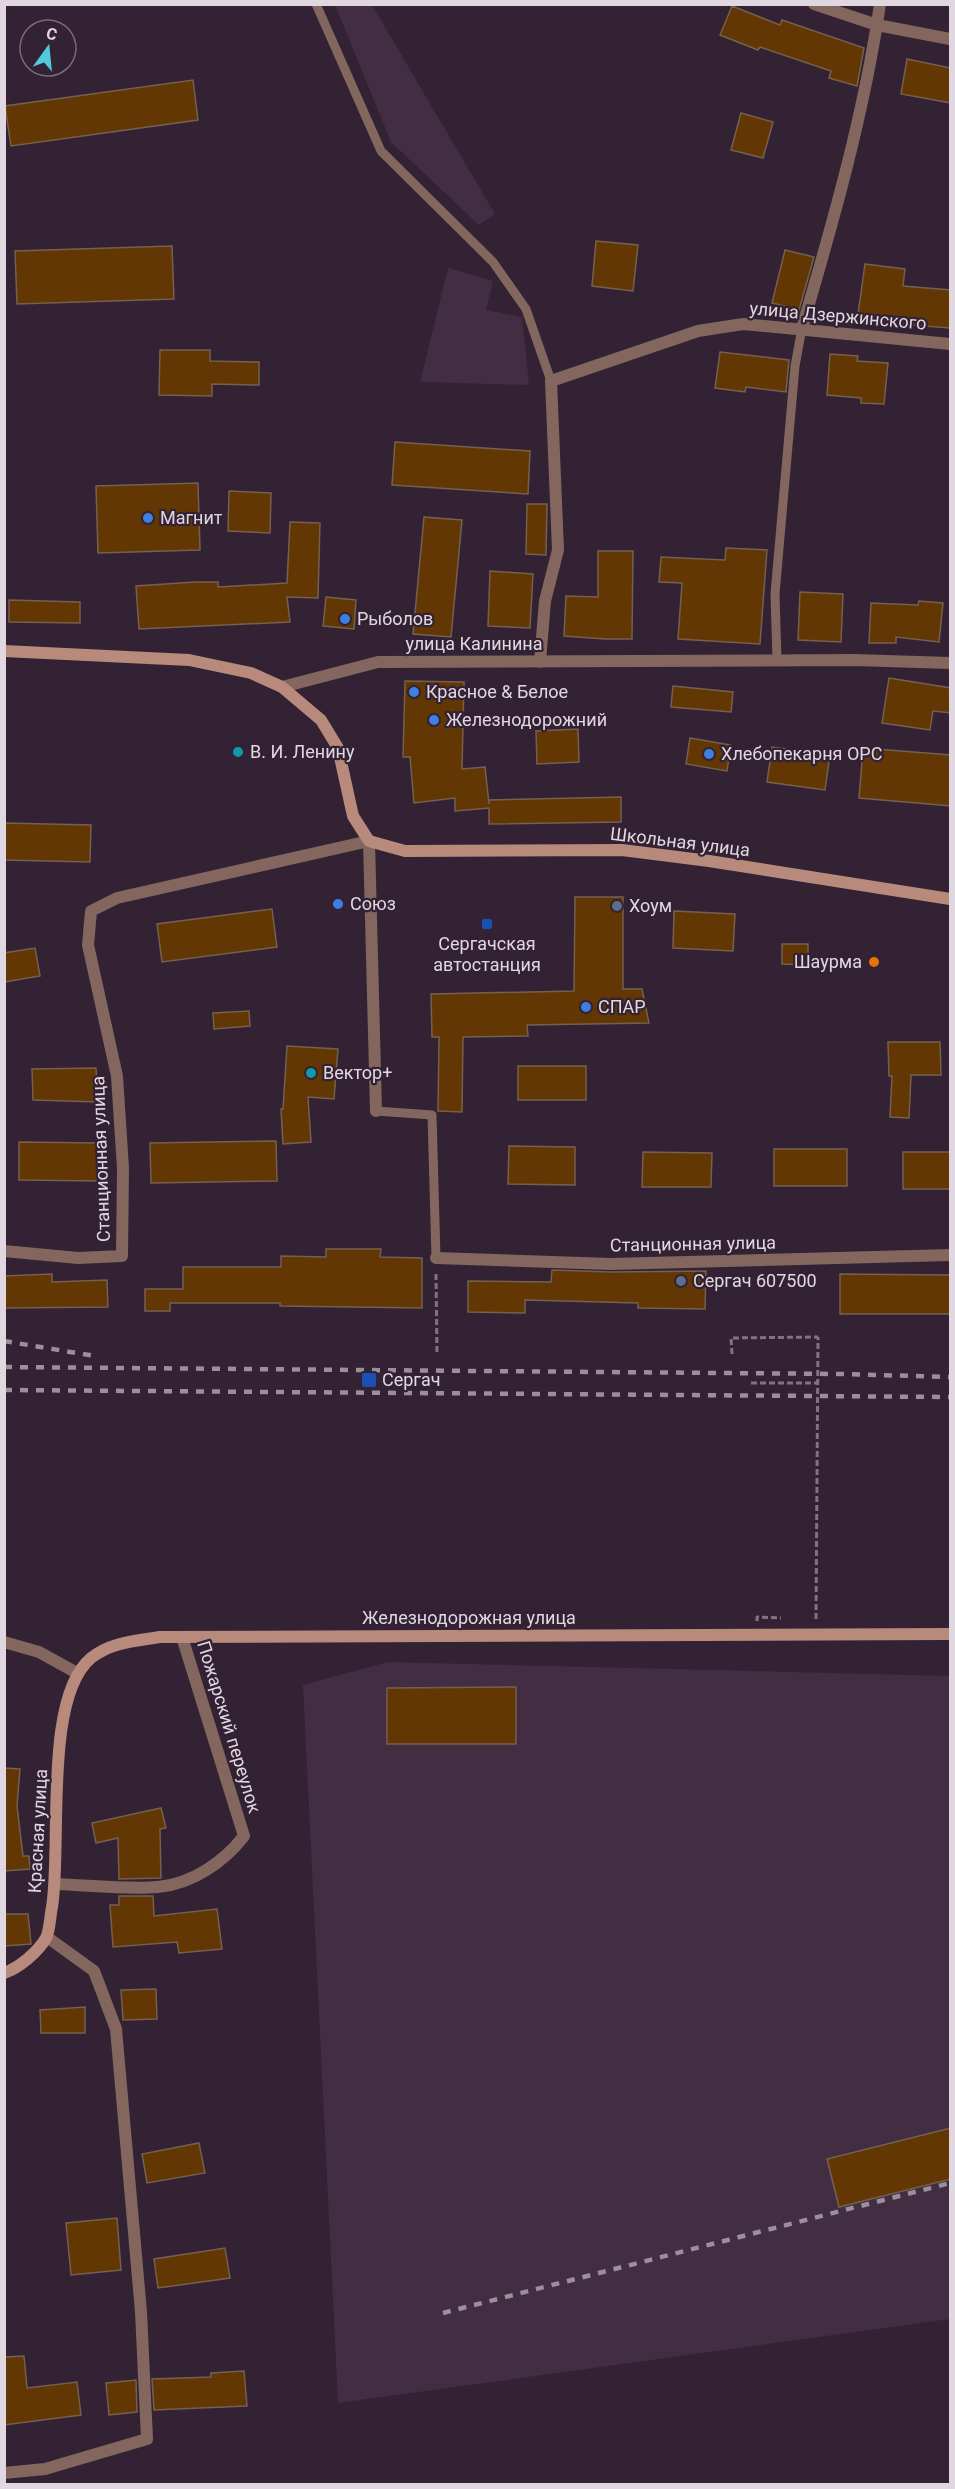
<svg xmlns="http://www.w3.org/2000/svg" width="955" height="2489" font-family="Roboto,sans-serif">
  <style>
    .built { fill: #422d42 }
    .building { fill: #633704; stroke: #75604f; stroke-width: 1.5 }
    .lines { fill: none; stroke-linecap: round; stroke-linejoin: round }
    .path { stroke: #817381; stroke-width: 3; stroke-dasharray: 6 3; stroke-linecap: butt }
    .lane { stroke: #83675e; stroke-width: 9 }
    .street { stroke: #83675e; stroke-width: 12 }
    .secondary { stroke: #b78a7c; stroke-width: 12 }
    .rail { stroke: #9b8f9c; stroke-width: 4.5; stroke-dasharray: 8 8; stroke-linecap: butt }
    .path-bridge { stroke: #817381; stroke-width: 3; stroke-dasharray: 6 3; stroke-linecap: butt }
    .shop-dot { fill: #3f7fe0; stroke: #322233; stroke-width: 2 }
    .culture-dot { fill: #0f9aa8; stroke: #322233; stroke-width: 2 }
    .service-dot { fill: #5c6f8a; stroke: #322233; stroke-width: 2 }
    .transit-dot { fill: #1a4fb4; stroke: #322233; stroke-width: 2 }
    .food-dot { fill: #e8710a; stroke: #322233; stroke-width: 2 }
    .labels { text-anchor: middle; stroke-width: 4.5; stroke-linejoin: round; paint-order: stroke }
    .street-label { font-size: 18px; fill: #e1d7e1; stroke: #322233 }
    .poi-label { font-size: 18px; fill: #e1d7e1; stroke: #322233; text-anchor: start }
  </style>
  <rect width="100%" height="100%" fill="#322233"/>
  <path class="built" d="M335,5H372L495,214L479,225L391,142Z
    M448,268L493,281L486,310L522,317L529,385L420,382Z
    M388,1662L950,1676V2319L338,2403L303,1685Z"/>
  <path class="building" d="M732,6L780,25L782,20L864,48L857,86L829,78L831,71L760,47L758,50L720,35Z
    M907,59L951,68V103L901,94Z
    M193,80L198,120L11,146L5,106Z
    M741,113L773,122L763,158L731,150Z
    M596,241L638,245L633,291L592,286Z
    M172,246L174,299L17,304L15,251Z
    M785,250L814,257L799,310L772,303Z
    M865,264L905,269L903,286L951,290L950,328L897,324V326L857,321Z
    M160,350H210V361L259,362V385L212,384V396L159,395Z
    M720,352L789,360L786,392L746,387L745,392L715,388Z
    M830,354L858,356L857,361L888,363L884,404L861,403V398L827,395Z
    M395,442L530,451L528,494L392,485Z
    M198,483L200,550L98,553L96,486Z
    M229,491L271,493L270,533L228,531Z
    M527,504H547L546,555L526,554Z
    M424,517L462,520L451,637L413,634Z
    M290,522L320,523L318,598L287,597L290,622L139,629L136,586L195,582H218V587L287,583Z
    M726,548L767,550L760,644L678,639L682,583L659,582L661,557L725,560Z
    M598,551H633L632,639H605L564,636L566,596L598,597Z
    M490,571L533,574L530,628L488,626Z
    M800,592L843,594L841,642L798,640Z
    M326,597L356,600L354,629L323,626Z
    M9,600L80,602V623L9,622Z
    M919,601L943,603L939,642L896,637V643H869L871,603L918,605Z
    M889,678L951,688V713L933,711L930,730L882,723Z
    M405,681L464,682L462,769L485,767L489,804V800L621,797V822L489,824V808L455,811V798L414,803L410,757H403Z
    M673,686L733,692L731,712L671,707Z
    M578,729L579,762L537,764L536,731Z
    M690,738L731,745L727,771L686,764Z
    M772,747L830,755L825,790L767,782Z
    M863,748L951,755V806L859,798Z
    M4,823L91,825L90,862L4,860Z
    M575,897H623V989H642L649,1023L527,1025L528,1036L463,1037L462,1112L438,1111L439,1037H432L431,994L574,991Z
    M272,909L277,947L162,962L157,924Z
    M674,911L735,914L733,951L673,948Z
    M782,944H808V965L782,964Z
    M35,948L40,976L4,982V953Z
    M249,1011L250,1026L214,1029L213,1013Z
    M888,1042H940L941,1075H911L909,1118L890,1117L892,1076H889Z
    M287,1046L338,1049L334,1099L308,1097L311,1142L283,1144L281,1109H283Z
    M518,1066H586V1100H518Z
    M96,1068L98,1102L33,1100L32,1069Z
    M276,1141L277,1181L151,1183L150,1143Z
    M19,1142L100,1143V1181L19,1180Z
    M509,1146L575,1147V1185L508,1184Z
    M774,1149H847V1186H774Z
    M643,1152L712,1153L711,1187H642Z
    M903,1152H951V1189H903Z
    M326,1249H381L380,1257L422,1258V1308L280,1306V1303H170V1311H145V1289H183V1267H281V1256L326,1257Z
    M552,1270L611,1272L706,1271L705,1309L638,1308V1303L525,1300V1313L468,1312V1281L551,1282Z
    M52,1274V1282L107,1280L108,1307L4,1308V1276Z
    M840,1274L951,1275V1314H840Z
    M516,1687V1744H387V1688Z
    M4,1768L20,1769L17,1806L23,1856H29L30,1869L4,1871Z
    M161,1808L166,1828L160,1829L161,1878L119,1879L118,1838L96,1843L92,1823Z
    M119,1896H153L154,1916L217,1909L222,1949L179,1953L177,1942L113,1947L110,1905H119Z
    M4,1914H28L31,1944L4,1946Z
    M156,1989L157,2019L123,2020L121,1990Z
    M85,2007V2033H41L40,2010Z
    M951,2128V2179L839,2207L827,2159Z
    M199,2143L205,2173L147,2183L142,2154Z
    M117,2218L121,2270L71,2275L66,2223Z
    M225,2248L230,2278L158,2288L154,2259Z
    M24,2356L27,2388L77,2382L81,2415L4,2425V2357Z
    M244,2371L247,2406L154,2410L152,2379L211,2377V2373Z
    M136,2380L137,2412L109,2415L106,2383Z"/>
  <g class="lines">
    <path class="path" d="M436,1274L437,1353
      M732,1354L731,1338L818,1337
      M751,1383H818
      M757,1621V1617L781,1618"/>
    <path class="lane" d="M316,4L381,151L493,262L526,309L551,381
      M777,661L775,594L795,366L802,328
      M376,1111L432,1115L436,1258"/>
    <path class="street" d="M814,4L877,25L950,39
      M802,328C833,222 864,114 880,4
      M540,662L545,601L558,550L551,381L698,331L743,324L950,344
      M282,687L378,662L855,660L950,663
      M4,1251L78,1258L122,1256L123,1168L117,1076L88,945L91,911L117,898L369,841L376,1111
      M436,1258L611,1264L950,1255
      M4,1642L39,1652L77,1673
      M55,1884C88,1885 126,1890 158,1887C192,1884 224,1862 244,1836L182,1637
      M4,2473L45,2469L147,2439L141,2312L116,2029L94,1971L47,1937"/>
    <path class="secondary" d="M4,651L189,660L251,673L282,687L321,720L338,748L353,816L369,841L405,851L622,850L709,861L950,899
      M4,1973C19,1968 38,1952 46,1938C50,1930 50,1916 52,1907C62,1846 43,1698 91,1658C111,1642 135,1641 160,1637L950,1634"/>
    <path class="rail" d="M4,1341L95,1356
      M4,1367L841,1374L950,1377
      M4,1390L950,1397
      M443,2313L950,2183"/>
    <path class="path-bridge" d="M816,1619L818,1337"/>
  </g>
  <g class="shop-dot">
    <circle cx="148" cy="518" r="6"/>
    <circle cx="345" cy="619" r="6"/>
    <circle cx="414" cy="692" r="6"/>
    <circle cx="434" cy="720" r="6"/>
    <circle cx="709" cy="754" r="6"/>
    <circle cx="338" cy="904" r="6"/>
    <circle cx="586" cy="1007" r="6"/>
  </g>
  <g class="culture-dot">
    <circle cx="238" cy="752" r="6"/>
    <circle cx="311" cy="1073" r="6"/>
  </g>
  <g class="service-dot">
    <circle cx="617" cy="906" r="6"/>
    <circle cx="681" cy="1281" r="6"/>
  </g>
  <g class="transit-dot">
    <rect x="481" y="918" width="12" height="12" rx="3"/>
    <rect x="361" y="1372" width="16" height="16" rx="3"/>
  </g>
  <circle class="food-dot" cx="874" cy="962" r="6"/>
  <g class="labels">
    <g class="street-label">
      <text transform="translate(838 316) rotate(5)" y="6">улица Дзержинского</text>
      <text x="474" y="650">улица Калинина</text>
      <text transform="translate(680 842) rotate(7)" y="6">Школьная улица</text>
      <text transform="translate(101 1159) rotate(-92)" y="6">Станционная улица</text>
      <text transform="translate(693 1244) rotate(-1)" y="6">Станционная улица</text>
      <text x="469" y="1624">Железнодорожная улица</text>
      <text transform="translate(229 1727) rotate(73)" y="6">Пожарский переулок</text>
      <text transform="translate(38 1831) rotate(-87)" y="6">Красная улица</text>
    </g>
    <g class="poi-label">
      <text x="160" y="524">Магнит</text>
      <text x="357" y="625">Рыболов</text>
      <text x="426" y="698">Красное &amp; Белое</text>
      <text x="446" y="726">Железнодорожний</text>
      <text x="250" y="758">В. И. Ленину</text>
      <text x="721" y="760">Хлебопекарня ОРС</text>
      <text x="350" y="910">Союз</text>
      <text x="629" y="912">Хоум</text>
      <text x="487" y="950" text-anchor="middle">Сергачская<tspan x="487" dy="21">автостанция</tspan></text>
      <text x="862" y="968" text-anchor="end">Шаурма</text>
      <text x="598" y="1013">СПАР</text>
      <text x="323" y="1079">Вектор+</text>
      <text x="693" y="1287">Сергач 607500</text>
      <text x="382" y="1386">Сергач</text>
    </g>
  </g>
  <rect width="955" height="2489" fill="none" stroke="#e1d7e1" stroke-width="12"/>
  <g transform="translate(48 48) rotate(15)"><circle r="28" fill="#322233" stroke="#786a79" stroke-width="1.5"/>
  <path d="M0-4.5L10 22L0 15L-10 22Z" fill="#53cadc"/>
  <text y="-9" font-size="16" font-weight="bold" text-anchor="middle" fill="#e1d7e1">С</text>
  </g>
</svg>
